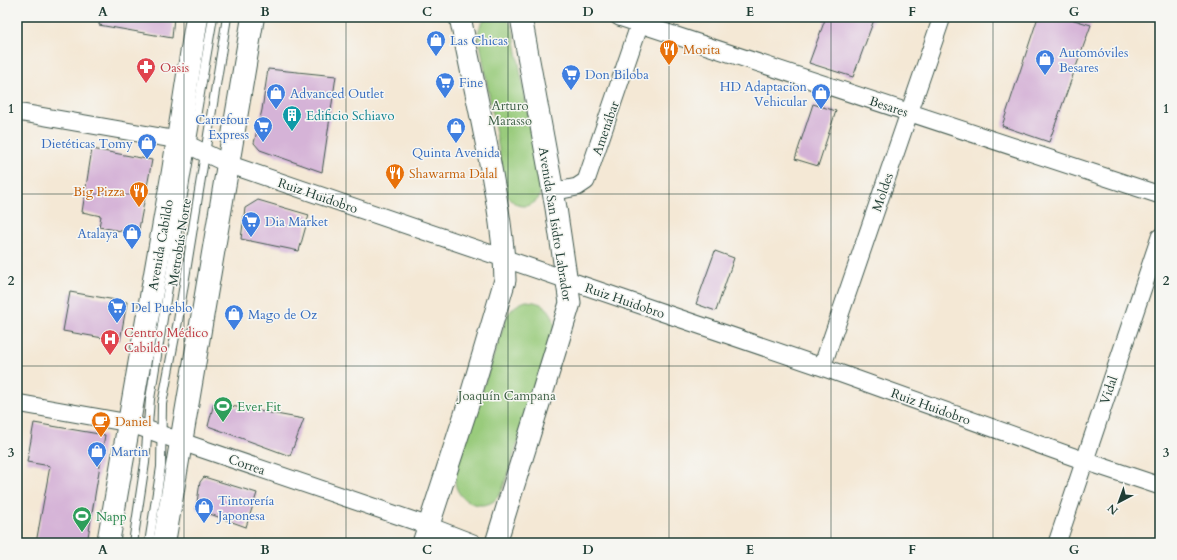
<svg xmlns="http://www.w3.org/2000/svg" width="1177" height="560" font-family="Cardo,serif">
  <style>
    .green { fill: #99cb7c; stroke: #5c8458 }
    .building { fill: #d5b3d7 }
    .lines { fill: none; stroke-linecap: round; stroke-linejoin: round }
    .service-casing { stroke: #3f574c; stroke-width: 10 }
    .minor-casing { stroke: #3f574c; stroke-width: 19 }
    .tertiary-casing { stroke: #3f574c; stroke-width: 23 }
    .secondary-casing { stroke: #3f574c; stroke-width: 24 }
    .service { stroke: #fff; stroke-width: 8 }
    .minor { stroke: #fff; stroke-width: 17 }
    .tertiary { stroke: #fff; stroke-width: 21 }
    .secondary { stroke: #fff; stroke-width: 22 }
    .grid { fill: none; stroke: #1f3d34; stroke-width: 1; stroke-opacity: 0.55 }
    .labels { text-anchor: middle; stroke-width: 3; stroke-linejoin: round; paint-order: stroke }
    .shop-label { font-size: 13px; fill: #366cbe; stroke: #f6f6f2; text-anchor: start }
    .food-label { font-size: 13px; fill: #c56008; stroke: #f6f6f2; text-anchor: start }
    .health-label { font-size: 13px; fill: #be3a42; stroke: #f6f6f2; text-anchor: start }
    .park-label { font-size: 13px; fill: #3e6046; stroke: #f6f6f2 }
    .street-label { font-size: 13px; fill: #1f3d34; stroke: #f6f6f2 }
    .culture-label { font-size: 13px; fill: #0d838f; stroke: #f6f6f2; text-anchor: start }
    .leisure-label { font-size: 13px; fill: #27864d; stroke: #f6f6f2; text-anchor: start }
    .neatline { fill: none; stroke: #1f3d34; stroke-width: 1.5 }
    .grid-label { font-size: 13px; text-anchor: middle; font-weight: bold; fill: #1f3d34 }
  </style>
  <rect width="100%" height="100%" fill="#f6f6f2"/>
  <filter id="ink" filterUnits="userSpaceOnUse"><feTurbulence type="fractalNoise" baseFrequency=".025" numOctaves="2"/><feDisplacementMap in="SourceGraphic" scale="8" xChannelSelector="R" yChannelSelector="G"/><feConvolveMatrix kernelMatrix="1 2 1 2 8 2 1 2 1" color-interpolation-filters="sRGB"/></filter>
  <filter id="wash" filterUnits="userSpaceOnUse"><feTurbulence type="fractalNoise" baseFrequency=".012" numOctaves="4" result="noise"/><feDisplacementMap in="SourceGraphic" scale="16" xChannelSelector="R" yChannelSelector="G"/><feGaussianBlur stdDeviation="0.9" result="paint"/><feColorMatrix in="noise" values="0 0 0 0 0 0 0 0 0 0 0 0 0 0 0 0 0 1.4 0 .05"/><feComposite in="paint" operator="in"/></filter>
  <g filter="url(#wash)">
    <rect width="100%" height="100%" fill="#f4e8d5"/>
    <path class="green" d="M488,17H504L511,24L513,30L541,186L539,198C529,210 515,208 507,195L478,32L482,22Z
      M526,301C544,302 552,309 555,326L503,488C501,493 498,497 494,501C478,512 455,499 455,480C455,468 465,442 469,430C482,392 494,354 507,316C512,308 517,304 526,301Z"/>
    <g id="blocks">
      <path class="building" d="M100,17H174L172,38L99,25Z
        M826,17H875L853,77L809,63Z
        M1038,17H1064L1091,25L1049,142L1002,126Z
        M268,69L336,76L322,172L260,150L254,143L262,110Z
        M813,104L836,111L818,166L795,159Z
        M92,149L152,160L138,234L99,227L101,216L82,212Z
        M258,200L309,215L299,251L241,239L245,208Z
        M715,251L734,258L716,311L696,304Z
        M70,292L127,302L120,341L63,331Z
        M214,403L304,419L290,456L208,426Z
        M34,423L105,435L87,543H36L50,466L27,462Z
        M204,477L257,493L246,527L196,509L200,482Z"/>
    </g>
  </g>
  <g filter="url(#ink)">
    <use href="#blocks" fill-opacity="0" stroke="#3f574c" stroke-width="1"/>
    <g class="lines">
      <g class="service-casing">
        <path id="service" d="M133,543L145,463L150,399L186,176L213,17
          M149,543L161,467L162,404L178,321L227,17"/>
      </g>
      <g class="minor-casing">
        <path id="minor" d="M619,17L1160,195
          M17,112L178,140L228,164L822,367L1085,461L1160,486
          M552,192L577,187L586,181L642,17
          M822,367L942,17
          M17,403L129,423L182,442L429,526L473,543
          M1057,543L1160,237"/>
      </g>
      <g class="tertiary-casing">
        <path id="tertiary" d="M423,543L468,405L505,280C504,240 497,202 490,163C481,114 470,66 460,17
          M496,543L570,303L556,208L521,17"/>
      </g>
      <g class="secondary-casing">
        <path id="secondary" d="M108,543L173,171L197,17
          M164,543C195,368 222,192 253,17"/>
      </g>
      <use href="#service" class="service"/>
      <use href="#minor" class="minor"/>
      <use href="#tertiary" class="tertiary"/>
      <use href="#secondary" class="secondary"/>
    </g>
  </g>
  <path class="grid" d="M184,17V543M346,17V543M508,17V543M669,17V543M831,17V543M993,17V543M17,194H1160M17,366H1160"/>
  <defs>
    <g id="shop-pin" transform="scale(1)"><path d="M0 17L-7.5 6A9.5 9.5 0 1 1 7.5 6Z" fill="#3f7fe0" stroke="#f6f6f2"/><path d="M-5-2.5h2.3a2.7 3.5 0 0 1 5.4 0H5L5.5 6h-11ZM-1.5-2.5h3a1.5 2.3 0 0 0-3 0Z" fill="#fff"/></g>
    <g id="restaurant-pin" transform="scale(1)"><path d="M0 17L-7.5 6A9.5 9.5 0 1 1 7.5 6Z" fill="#e8710a" stroke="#f6f6f2"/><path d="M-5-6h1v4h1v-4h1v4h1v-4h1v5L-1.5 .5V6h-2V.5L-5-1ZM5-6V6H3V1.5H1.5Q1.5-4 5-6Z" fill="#fff"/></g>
    <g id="pharmacy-pin" transform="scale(1)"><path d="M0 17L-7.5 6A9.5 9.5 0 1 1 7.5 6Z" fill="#e0444e" stroke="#f6f6f2"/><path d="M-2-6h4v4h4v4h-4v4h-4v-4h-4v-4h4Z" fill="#fff"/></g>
    <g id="supermarket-pin" transform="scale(1)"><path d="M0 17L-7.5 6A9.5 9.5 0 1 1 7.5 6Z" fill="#3f7fe0" stroke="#f6f6f2"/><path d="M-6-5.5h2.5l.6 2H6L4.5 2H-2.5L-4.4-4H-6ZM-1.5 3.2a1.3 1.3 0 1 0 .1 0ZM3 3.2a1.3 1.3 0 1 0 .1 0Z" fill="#fff"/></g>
    <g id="building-pin" transform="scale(1)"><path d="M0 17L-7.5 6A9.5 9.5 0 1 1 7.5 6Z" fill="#0f9aa8" stroke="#f6f6f2"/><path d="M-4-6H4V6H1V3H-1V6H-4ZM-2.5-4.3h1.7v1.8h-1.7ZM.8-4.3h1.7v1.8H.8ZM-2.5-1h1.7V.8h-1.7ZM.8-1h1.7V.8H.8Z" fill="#fff"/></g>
    <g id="hospital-pin" transform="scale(1)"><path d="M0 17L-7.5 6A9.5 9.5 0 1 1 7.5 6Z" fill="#e0444e" stroke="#f6f6f2"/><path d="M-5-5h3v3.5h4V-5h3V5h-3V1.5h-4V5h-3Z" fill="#fff"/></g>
    <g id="stadium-pin" transform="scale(1)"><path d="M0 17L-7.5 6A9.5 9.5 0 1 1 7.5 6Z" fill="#2e9e5b" stroke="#f6f6f2"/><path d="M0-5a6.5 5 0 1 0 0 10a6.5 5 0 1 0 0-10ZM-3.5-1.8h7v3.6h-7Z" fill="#fff"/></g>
    <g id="cafe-pin" transform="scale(1)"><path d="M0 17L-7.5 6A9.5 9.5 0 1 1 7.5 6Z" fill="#e8710a" stroke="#f6f6f2"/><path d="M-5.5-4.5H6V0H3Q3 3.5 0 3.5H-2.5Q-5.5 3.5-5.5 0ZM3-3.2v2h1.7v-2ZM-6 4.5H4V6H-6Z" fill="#fff"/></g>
  </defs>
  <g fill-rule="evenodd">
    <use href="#shop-pin" x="436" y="40"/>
    <use href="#restaurant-pin" x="669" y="49"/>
    <use href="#shop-pin" x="1045" y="59"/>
    <use href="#pharmacy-pin" x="146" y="67"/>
    <use href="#supermarket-pin" x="571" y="74"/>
    <use href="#supermarket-pin" x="445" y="82"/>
    <use href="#shop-pin" x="276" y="93"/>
    <use href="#shop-pin" x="821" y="93"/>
    <use href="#building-pin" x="292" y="115"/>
    <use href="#supermarket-pin" x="263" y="126"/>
    <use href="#shop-pin" x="456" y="127"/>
    <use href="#shop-pin" x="147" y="143"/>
    <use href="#restaurant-pin" x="395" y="173"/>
    <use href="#restaurant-pin" x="139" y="191"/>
    <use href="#supermarket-pin" x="251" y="221"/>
    <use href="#shop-pin" x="132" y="233"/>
    <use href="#supermarket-pin" x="117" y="307"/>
    <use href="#shop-pin" x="234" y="314"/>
    <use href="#hospital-pin" x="110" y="339"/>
    <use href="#stadium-pin" x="223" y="406"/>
    <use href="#cafe-pin" x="101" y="421"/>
    <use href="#shop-pin" x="97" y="451"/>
    <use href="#shop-pin" x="204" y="507"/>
    <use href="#stadium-pin" x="82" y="516"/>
  </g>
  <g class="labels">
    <g class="shop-label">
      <text x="450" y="45">Las Chicas</text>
      <text x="1059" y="57">Automóviles<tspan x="1059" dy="15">Besares</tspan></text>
      <text x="585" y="79">Don Biloba</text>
      <text x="459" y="87">Fine</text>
      <text x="807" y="91" text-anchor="end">HD Adaptacion<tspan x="807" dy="15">Vehicular</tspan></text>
      <text x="290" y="98">Advanced Outlet</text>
      <text x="249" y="124" text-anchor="end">Carrefour<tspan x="249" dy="15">Express</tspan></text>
      <text x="133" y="148" text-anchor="end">Dietéticas Tomy</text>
      <text x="456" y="157" text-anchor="middle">Quinta Avenida</text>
      <text x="265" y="226">Dia Market</text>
      <text x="118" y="238" text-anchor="end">Atalaya</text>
      <text x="131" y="312">Del Pueblo</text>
      <text x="248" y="319">Mago de Oz</text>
      <text x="111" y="456">Martin</text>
      <text x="218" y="505">Tintorería<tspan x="218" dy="15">Japonesa</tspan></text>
    </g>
    <g class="food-label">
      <text x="683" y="54">Morita</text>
      <text x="409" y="178">Shawarma Dalal</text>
      <text x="125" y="196" text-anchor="end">Big Pizza</text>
      <text x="115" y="426">Daniel</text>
    </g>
    <g class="health-label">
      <text x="160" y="72">Oasis</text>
      <text x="124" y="337">Centro Médico<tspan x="124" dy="15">Cabildo</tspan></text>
    </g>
    <g class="park-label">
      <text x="510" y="110">Arturo<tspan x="510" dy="15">Marasso</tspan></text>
      <text x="507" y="400">Joaquín Campana</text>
    </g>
    <g class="street-label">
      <text transform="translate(889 106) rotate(18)" y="5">Besares</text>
      <text transform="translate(605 128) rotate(-71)" y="5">Amenábar</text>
      <text transform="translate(882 192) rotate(-71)" y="5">Moldes</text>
      <text transform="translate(318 195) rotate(19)" y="5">Ruiz Huidobro</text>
      <text transform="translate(556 224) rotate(81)" y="5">Avenida San Isidro Labrador</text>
      <text transform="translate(179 242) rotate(-81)" y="5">Metrobús Norte</text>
      <text transform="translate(160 245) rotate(-80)" y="5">Avenida Cabildo</text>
      <text transform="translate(625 300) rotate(19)" y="5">Ruiz Huidobro</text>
      <text transform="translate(1108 390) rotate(-71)" y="5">Vidal</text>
      <text transform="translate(931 406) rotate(20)" y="5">Ruiz Huidobro</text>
      <text transform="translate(247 464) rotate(19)" y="5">Correa</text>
    </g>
    <g class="culture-label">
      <text x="306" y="120">Edificio Schiavo</text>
    </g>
    <g class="leisure-label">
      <text x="237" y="411">Ever Fit</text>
      <text x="96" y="521">Napp</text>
    </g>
  </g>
  <rect width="1177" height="560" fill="none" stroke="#f6f6f2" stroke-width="44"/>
  <g transform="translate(1119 502) rotate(221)" stroke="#f6f6f2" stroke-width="3" paint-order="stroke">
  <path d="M0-3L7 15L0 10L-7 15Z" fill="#1f3d34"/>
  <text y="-6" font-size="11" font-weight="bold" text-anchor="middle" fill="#1f3d34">N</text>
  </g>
  <rect x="22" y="22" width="1133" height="516" class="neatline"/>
  <g class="grid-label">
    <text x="103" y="16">A</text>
    <text x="265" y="16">B</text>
    <text x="427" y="16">C</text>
    <text x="588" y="16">D</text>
    <text x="750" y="16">E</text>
    <text x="912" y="16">F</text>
    <text x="1074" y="16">G</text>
    <text x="11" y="113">1</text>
    <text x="1166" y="113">1</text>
    <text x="11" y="285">2</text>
    <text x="1166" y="285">2</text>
    <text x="11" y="457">3</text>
    <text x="1166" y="457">3</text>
    <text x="103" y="554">A</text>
    <text x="265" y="554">B</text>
    <text x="427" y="554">C</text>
    <text x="588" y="554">D</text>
    <text x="750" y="554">E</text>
    <text x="912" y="554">F</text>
    <text x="1074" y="554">G</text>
  </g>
</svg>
